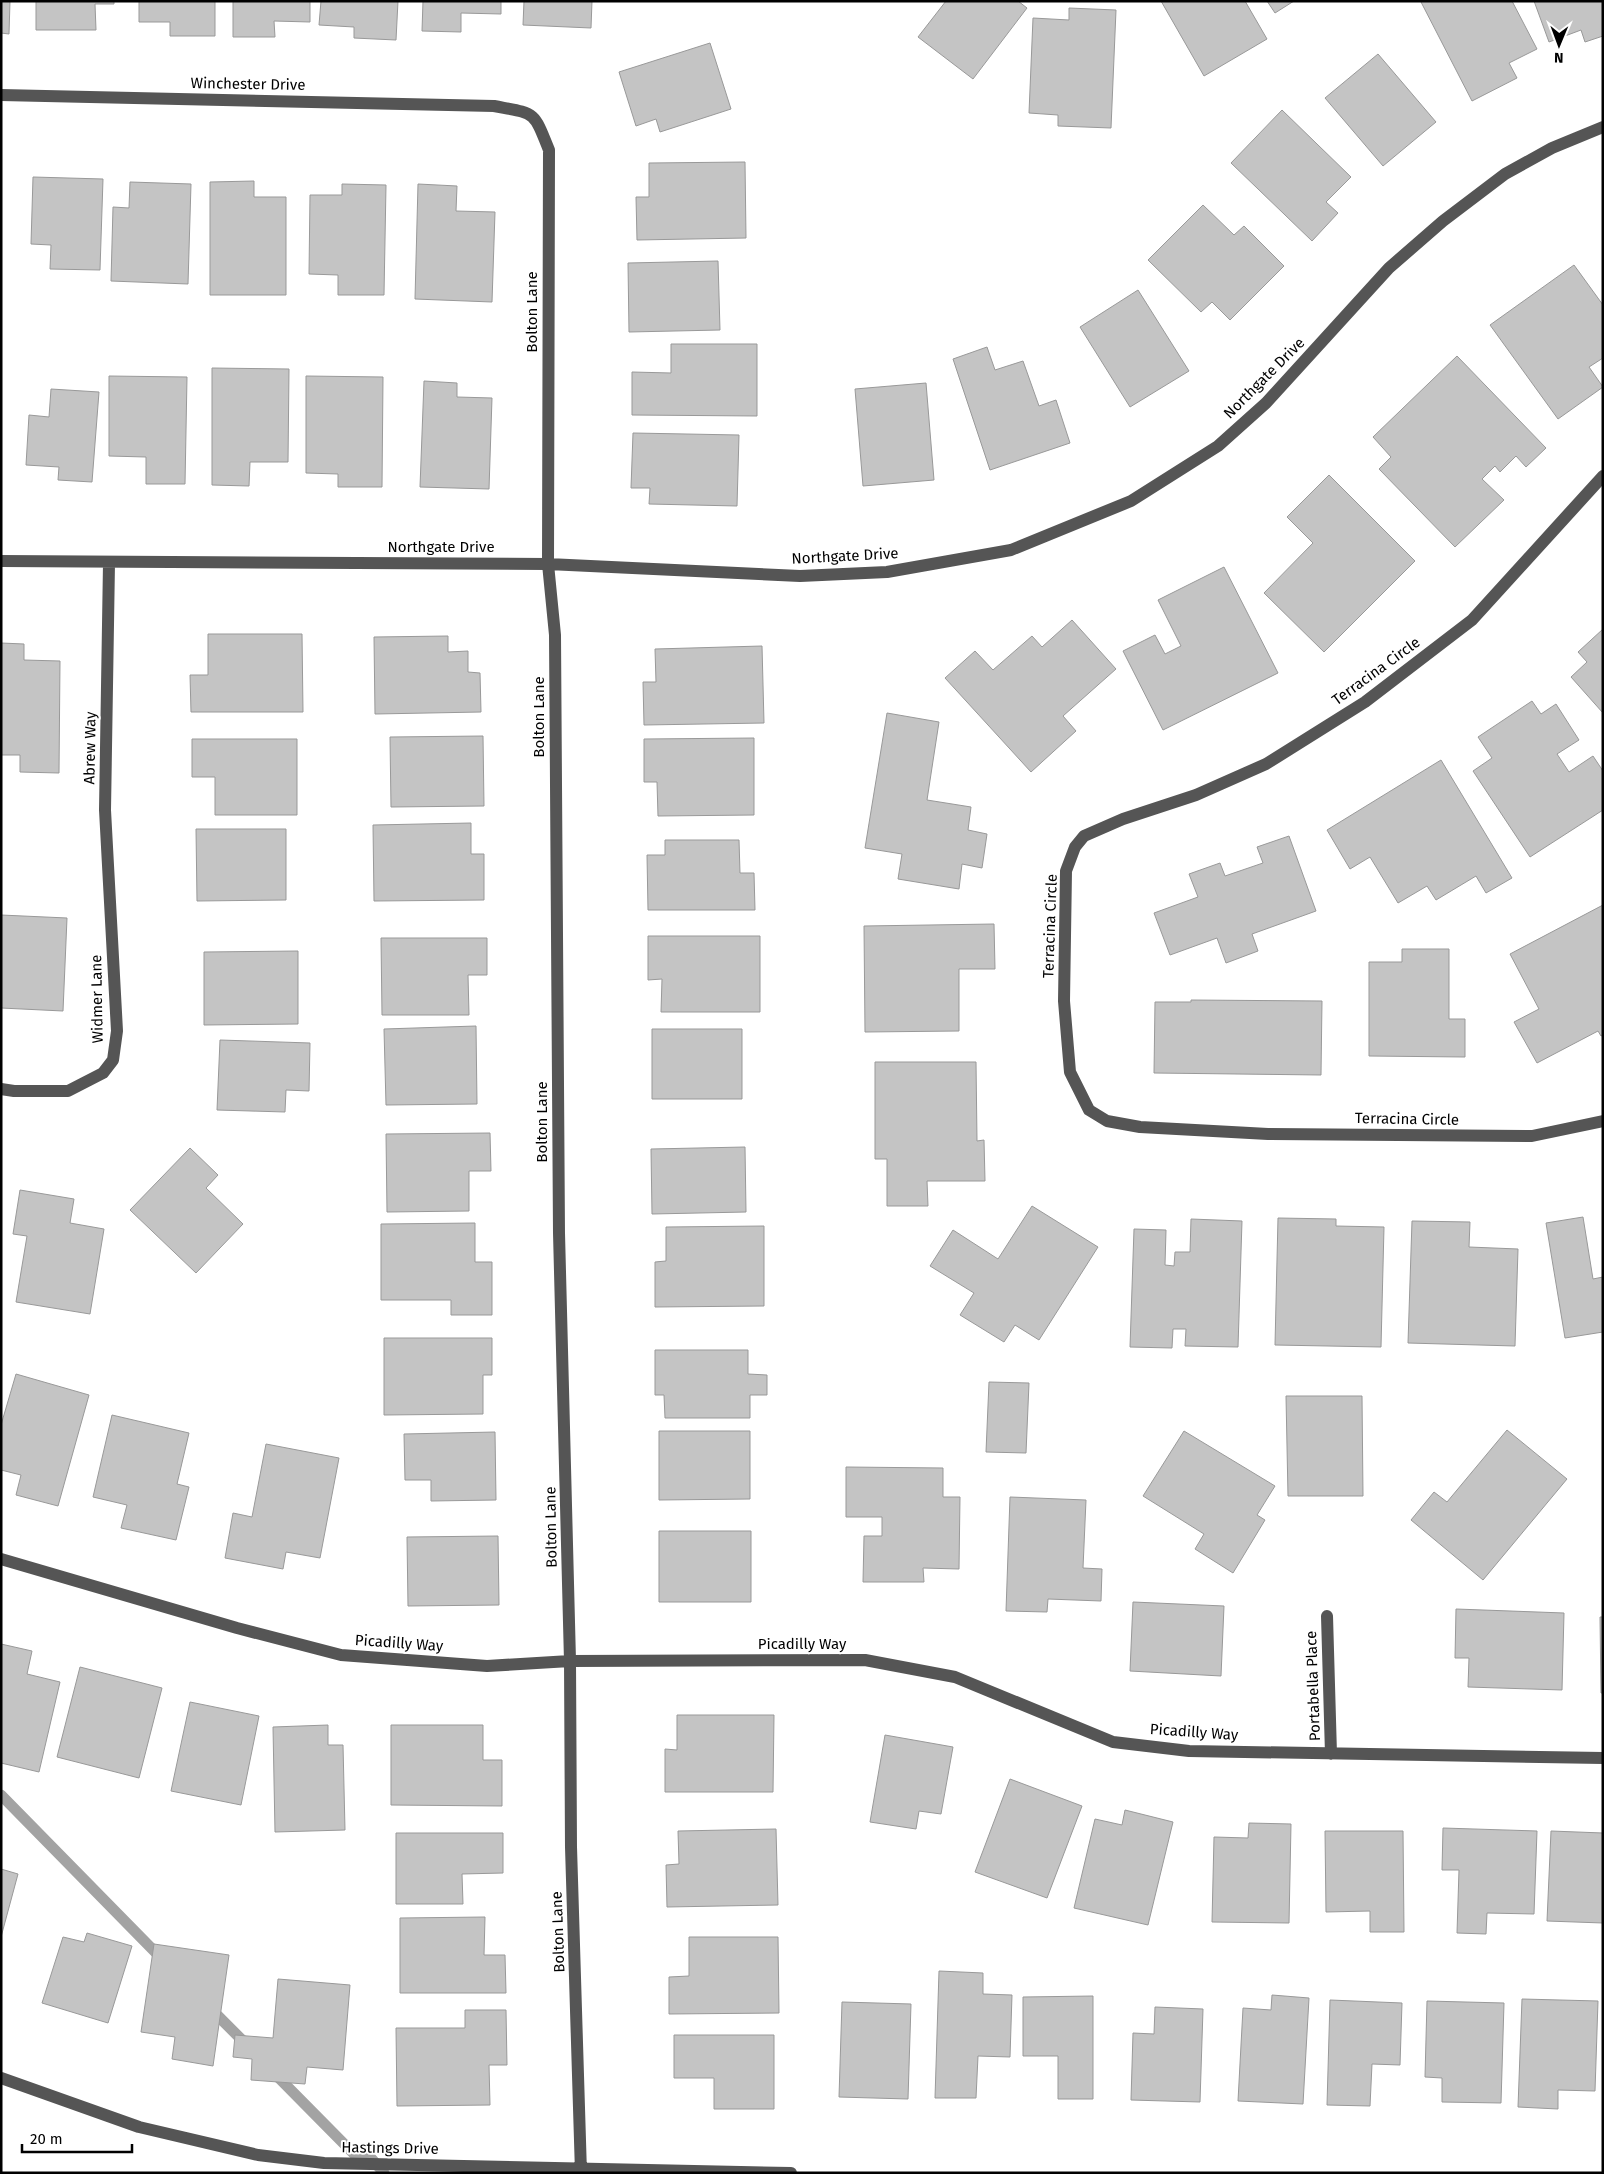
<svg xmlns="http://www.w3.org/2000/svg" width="1604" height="2174" font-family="'Fira Sans',sans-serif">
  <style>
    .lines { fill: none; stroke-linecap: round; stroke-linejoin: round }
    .stream { stroke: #a3a3a3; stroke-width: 11 }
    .building { fill: #c4c4c4; stroke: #999 }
    .minor { stroke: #555; stroke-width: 12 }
    .labels { text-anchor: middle; stroke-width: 4; stroke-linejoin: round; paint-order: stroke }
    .street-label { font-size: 15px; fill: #000; stroke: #fff }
  </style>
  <rect width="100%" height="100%" fill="#fff"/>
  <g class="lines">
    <path class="stream" d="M1,1795L163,1960
      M209,2007L247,2045
      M274,2073L358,2158H371L384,2173"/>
  </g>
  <path class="building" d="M1,1H10L9,34L1,33Z
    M36,1H114V4H95L96,30H36Z
    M139,1H215V36H170V22H139Z
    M233,1H310V22L274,21L275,37H233Z
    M321,1H398L396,40L354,38V27L319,25Z
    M423,1H501V14L461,13V32L422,31Z
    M524,1H592L591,28L523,25Z
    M946,1H1018L1027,8L973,79L918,37Z
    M1161,1H1245L1267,39L1204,76Z
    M1267,1H1294L1275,13Z
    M1423,1H1512L1537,49L1509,63L1517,78L1472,101L1421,2Z
    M1534,1H1603V36L1585,42L1581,30L1549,42Z
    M1069,8L1116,10L1111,128L1058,126V115L1029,113L1033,18L1069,20Z
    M710,43L731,109L660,132L656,119L636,126L619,72Z
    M1378,54L1436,122L1383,166L1325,98Z
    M1282,110L1351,177L1326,202L1338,213L1312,241L1231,163Z
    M745,162L746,238L637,240L636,197H649V163Z
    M33,177L103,179L100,270L50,269L51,245L31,244Z
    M254,181V197H286V295H210V182Z
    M130,182L191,184L188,284L111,281L113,207L129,208Z
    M342,184L386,185L384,295H338V275L309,274L310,195H342Z
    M418,184L457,186L456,211L495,212L492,302L415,299Z
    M1203,205L1234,235L1244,226L1284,266L1230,320L1212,302L1201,312L1148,260Z
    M718,261L720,330L629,332L628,263Z
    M1574,265L1603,305V358L1589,367L1603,387L1558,419L1490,325Z
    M1138,290L1189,371L1130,407L1080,327Z
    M671,344H757V416L632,415V372L671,373Z
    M987,347L995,370L1023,361L1039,406L1056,400L1070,443L990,470L953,359Z
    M1457,356L1546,448L1526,467L1516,456L1500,472L1495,466L1482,479L1504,500L1455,547L1379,469L1391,457L1373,437Z
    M212,368L289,369L288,462H250L249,486L212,485Z
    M109,376L187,377L185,484H146V457L109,456Z
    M306,376L383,377L382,487H338V474L306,473Z
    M424,381L457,383V397L492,398L489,489L420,487Z
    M926,383L934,480L863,486L855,389Z
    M51,389L99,392L92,482L58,480L59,467L26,465L29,415L49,417Z
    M633,433L739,435L737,506L649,504L650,488H631Z
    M1329,475L1415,561L1324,652L1264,593L1313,543L1287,517Z
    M1224,567L1278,673L1163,730L1123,651L1155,635L1165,654L1181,646L1158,600Z
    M1072,620L1116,669L1063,716L1076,731L1031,772L945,678L975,651L993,670L1032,636L1042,647Z
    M1603,629V713L1571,677L1587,662L1578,652Z
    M208,634H302L303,712H191L190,675H208Z
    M448,636V652L468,651V672L480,673L481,712L375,714L374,637Z
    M1,643L24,644V660L60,661L59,773L20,772V755H1Z
    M762,646L764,723L644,725L643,682H656L655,649Z
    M1532,701L1541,714L1556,704L1579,740L1557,754L1569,772L1593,756L1603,771V810L1530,857L1473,771L1492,758L1478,737Z
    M887,713L939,722L927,800L971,807L968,830L987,834L982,868L962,864L959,889L898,879L902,854L865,848Z
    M483,736L484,806L391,807L390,737Z
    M754,738V815L658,816L657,782H644V739Z
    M192,739H297V815H215V777H192Z
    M1441,760L1512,878L1486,893L1476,876L1436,900L1427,886L1398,903L1370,857L1350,869L1327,830Z
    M471,823V854H484V900L374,901L373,825Z
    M196,829H286V900L197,901Z
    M1289,836L1316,911L1252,934L1258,951L1226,963L1217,938L1170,955L1154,913L1198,897L1189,874L1220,863L1225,876L1263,863L1257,847Z
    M665,840H739L740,873H754L755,910H648L647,855H665Z
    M1603,905V1035L1601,1036L1598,1031L1537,1063L1514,1022L1539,1009L1510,954Z
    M1,915L67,918L63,1011L1,1008Z
    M994,924L995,969H959V1031L865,1032L864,926Z
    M648,936H760V1012H661L662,979L648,980Z
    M381,938H487V975H468L469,1015H382Z
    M1402,949H1449V1019H1465V1057L1369,1056V962H1402Z
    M298,951V1024L204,1025V952Z
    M1191,1000L1322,1001L1321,1075L1154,1073L1155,1002H1191Z
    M476,1026L477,1104L386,1105L384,1029Z
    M652,1029H742V1099H652Z
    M220,1040L310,1043L309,1091L286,1090L285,1112L217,1110Z
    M875,1062H976L977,1141L984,1140L985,1181H927L928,1206H887V1159H875Z
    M490,1133L491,1171H469V1211L387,1212L386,1134Z
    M745,1147L746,1212L652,1214L651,1149Z
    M190,1148L218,1175L206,1188L243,1224L196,1273L130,1210Z
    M20,1190L74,1199L70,1223L104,1229L90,1314L16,1302L27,1236L13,1234Z
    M1032,1206L1098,1247L1039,1340L1015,1325L1004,1342L960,1315L974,1293L930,1266L953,1230L998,1259Z
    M1583,1217L1593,1279L1603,1277V1332L1565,1338L1546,1223Z
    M1278,1218L1336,1219V1226L1384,1227L1381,1347L1275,1345Z
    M1191,1219L1242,1221L1238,1347L1185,1346L1186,1329H1173L1172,1348L1130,1347L1134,1229L1166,1230L1165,1265L1174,1266L1175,1252H1190Z
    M1412,1221L1470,1222L1469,1247L1518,1249L1515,1346L1408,1343Z
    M475,1223V1262H492V1315H451V1300H381V1224Z
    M764,1226V1306L655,1307V1262L666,1261V1227Z
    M384,1338H492V1375H483V1414L384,1415Z
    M655,1350H748V1374L767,1375V1395H750V1418H665L664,1395H655Z
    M16,1374L89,1395L58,1506L16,1495L21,1475L1,1470V1425Z
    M989,1382L1029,1383L1026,1453L986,1452Z
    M1286,1396H1362L1363,1496H1288Z
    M112,1415L189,1433L177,1484L189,1487L176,1540L121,1528L127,1505L93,1497Z
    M1507,1430L1567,1479L1483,1580L1411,1520L1434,1492L1447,1502Z
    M659,1431H750V1499L659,1500Z
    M1184,1431L1275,1486L1257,1515L1265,1520L1233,1573L1195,1549L1204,1534L1143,1496Z
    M495,1432L496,1500L431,1501V1480H405L404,1434Z
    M266,1444L339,1458L320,1558L286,1552L283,1569L225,1558L233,1513L252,1517Z
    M846,1467L943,1468V1497H960L959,1569L923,1568L924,1582H863L864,1536H882V1517H846Z
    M1010,1497L1086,1500L1083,1568L1102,1569L1101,1601L1048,1599L1047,1612L1006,1611Z
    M659,1531H751V1602H659Z
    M498,1536L499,1605L408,1606L407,1537Z
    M1133,1602L1224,1606L1221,1676L1130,1671Z
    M1456,1609L1564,1613L1562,1690L1468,1687L1469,1658H1455Z
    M1600,1617H1603V1693H1601Z
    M1,1644L32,1651L27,1674L60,1682L39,1772L1,1763Z
    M80,1667L162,1688L139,1778L57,1757Z
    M190,1702L259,1716L241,1805L171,1791Z
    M677,1715H774L773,1792H665V1749L677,1750Z
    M328,1725V1745H343L345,1830L275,1832L273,1727Z
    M391,1725H483V1760H502V1806L391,1805Z
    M885,1735L953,1747L941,1814L919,1811L916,1829L870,1822Z
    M1010,1779L1082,1806L1047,1898L975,1872Z
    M1125,1810L1173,1822L1148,1925L1074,1908L1095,1819L1122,1825Z
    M1249,1823L1291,1824L1289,1923L1212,1922L1214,1837L1248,1838Z
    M1443,1828L1537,1831L1534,1914L1487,1913L1486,1934L1457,1933L1459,1870H1442Z
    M776,1829L778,1905L667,1907L666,1865L679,1864L678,1831Z
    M1325,1831H1403L1404,1932H1370V1911L1326,1912Z
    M1551,1831L1603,1833V1923L1547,1921Z
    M396,1833H503V1873L462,1874L463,1904H396Z
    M1,1869L18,1874L1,1937Z
    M485,1917L484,1955H505L506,1993H400V1918Z
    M87,1933L132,1946L108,2023L42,2003L63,1937L84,1942Z
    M689,1937H778L779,2013L669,2014V1977L689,1976Z
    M154,1944L229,1955L213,2066L172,2059L175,2037L141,2032Z
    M939,1971L983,1973V1994L1012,1995L1010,2057L978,2056L976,2098H935Z
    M278,1979L350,1985L343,2070L307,2067L305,2084L251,2080L252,2059L233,2057L235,2035L273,2038Z
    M1272,1995L1309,1998L1303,2104L1238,2101L1243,2008L1271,2010Z
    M1093,1996V2099H1058V2056H1023V1997Z
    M1522,1999L1598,2001L1595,2091L1558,2090V2109L1518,2107Z
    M1330,2000L1402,2003L1400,2065L1372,2064L1370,2106L1327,2105Z
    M1427,2001L1504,2003L1501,2103L1442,2102V2078L1425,2077Z
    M842,2002L911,2004L908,2099L839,2097Z
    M1155,2007L1203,2009L1200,2102L1131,2100L1133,2033L1154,2034Z
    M465,2010H506L507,2065H489L490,2105L397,2106L396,2028H465Z
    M674,2035H774V2109H714V2078H674Z"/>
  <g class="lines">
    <path class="minor" d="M1,95L494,106C536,114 533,110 549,150L548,564L555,635L559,1233L570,1661L571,1847L581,2173
      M1603,476L1472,620L1365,702L1266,764L1196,795L1123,819L1084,836L1075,847L1066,871L1064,1001L1070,1072L1089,1110L1107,1121L1140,1127L1268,1134L1532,1136L1603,1121
      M1,561L548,564L800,576L887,572L1011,550L1131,501L1218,446L1266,403L1389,268L1443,221L1505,174L1552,148L1603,127
      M1,1089L14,1091H68L103,1073L113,1060L117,1031L105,810L109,563
      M1,1559L237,1628L341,1655L487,1666L570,1661L865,1660L955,1677L1113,1742L1189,1751L1603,1758
      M1327,1616L1331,1754
      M1,2078L139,2127L258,2155L324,2163L791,2173"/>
  </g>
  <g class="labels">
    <g class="street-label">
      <text transform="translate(248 84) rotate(1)" y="5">Winchester Drive</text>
      <text transform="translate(532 312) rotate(-90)" y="5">Bolton Lane</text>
      <text transform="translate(1264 378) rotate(-45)" y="5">Northgate Drive</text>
      <text x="441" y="552">Northgate Drive</text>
      <text transform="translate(845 556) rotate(-3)" y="5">Northgate Drive</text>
      <text transform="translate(1376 671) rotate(-36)" y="5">Terracina Circle</text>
      <text transform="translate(539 717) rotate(-90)" y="5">Bolton Lane</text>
      <text transform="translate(90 748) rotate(-89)" y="5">Abrew Way</text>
      <text transform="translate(1050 926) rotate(-88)" y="5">Terracina Circle</text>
      <text transform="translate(97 999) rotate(-91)" y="5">Widmer Lane</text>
      <text transform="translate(1407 1119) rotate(1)" y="5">Terracina Circle</text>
      <text transform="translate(542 1122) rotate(-90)" y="5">Bolton Lane</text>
      <text transform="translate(551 1527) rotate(-91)" y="5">Bolton Lane</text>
      <text transform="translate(399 1643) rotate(4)" y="5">Picadilly Way</text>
      <text x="802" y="1649">Picadilly Way</text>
      <text transform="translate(1313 1686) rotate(-92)" y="5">Portabella Place</text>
      <text transform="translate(1194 1732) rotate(4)" y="5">Picadilly Way</text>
      <text transform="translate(558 1932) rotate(-92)" y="5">Bolton Lane</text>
      <text transform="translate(390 2148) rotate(1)" y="5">Hastings Drive</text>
    </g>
  </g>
  <rect width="1604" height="2174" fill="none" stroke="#000000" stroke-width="5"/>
  <g transform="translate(1559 45) rotate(181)" stroke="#ffffff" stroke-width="4" paint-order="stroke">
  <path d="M0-4L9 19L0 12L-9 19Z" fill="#000000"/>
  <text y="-8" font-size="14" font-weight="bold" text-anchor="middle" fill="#000000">N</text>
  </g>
  <path d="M22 2144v8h110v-8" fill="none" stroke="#000000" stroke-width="2.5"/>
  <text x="30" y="2144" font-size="15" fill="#000000" stroke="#ffffff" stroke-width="4" paint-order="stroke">20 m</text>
</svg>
